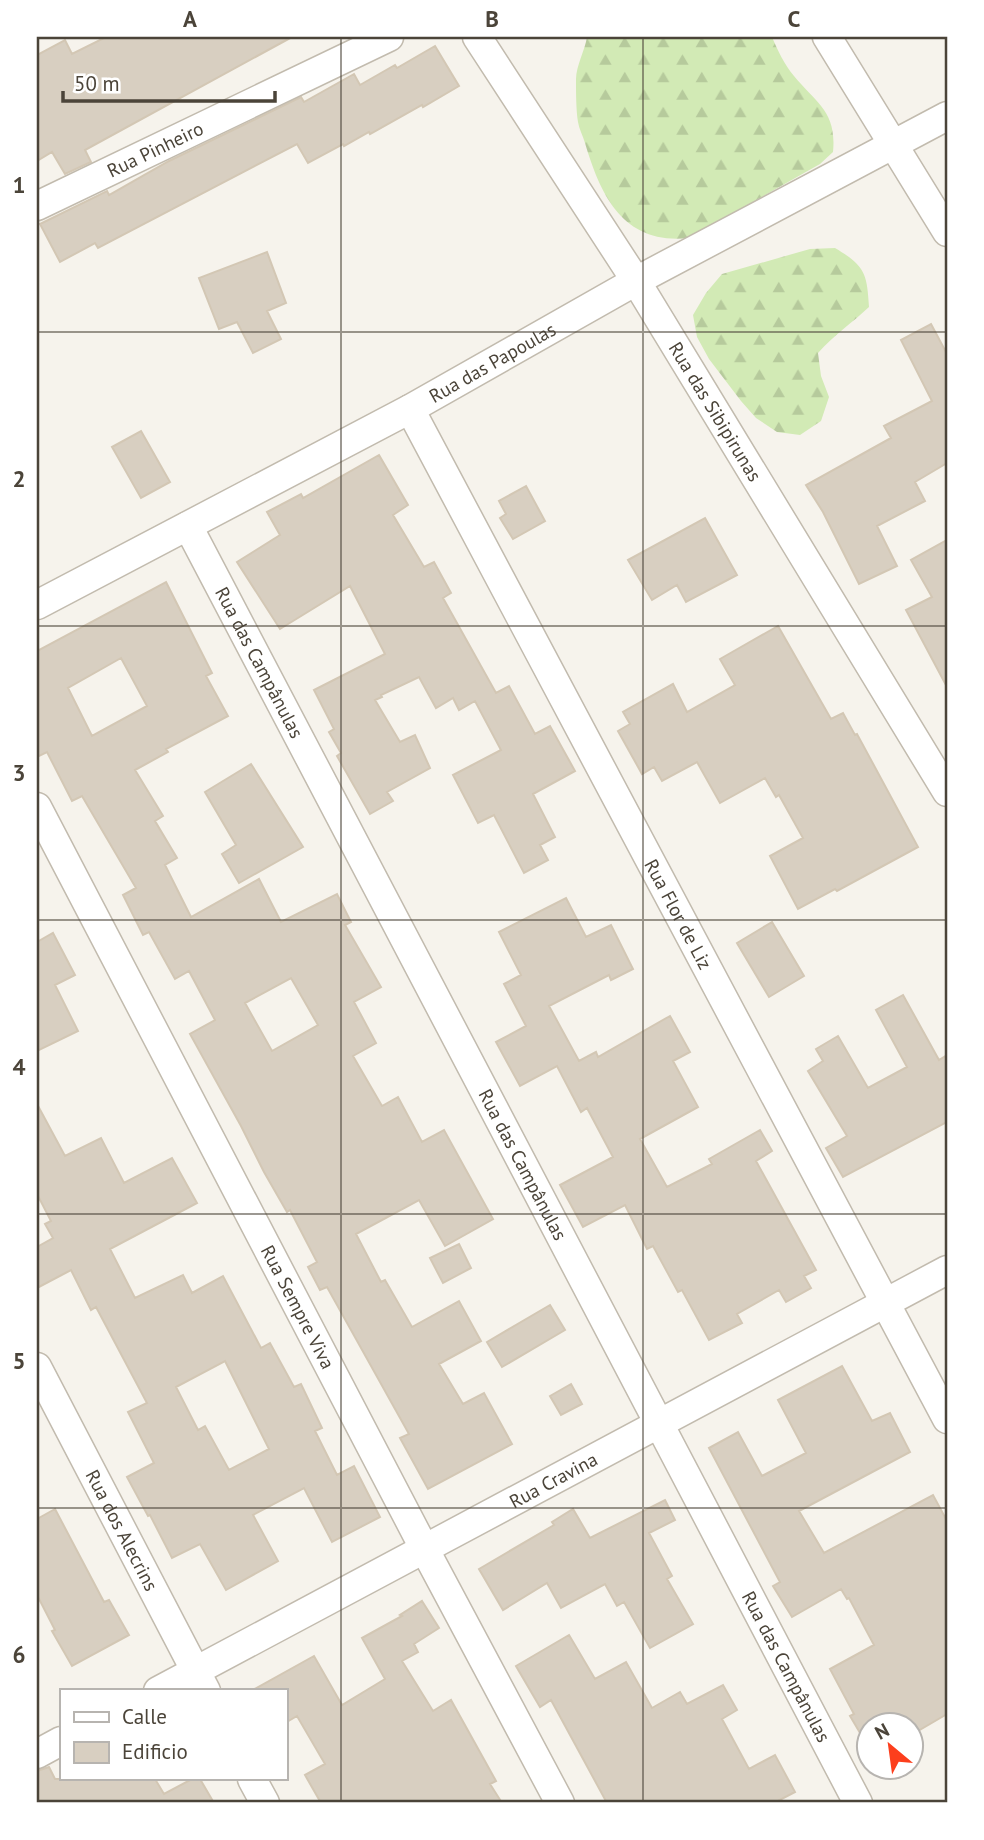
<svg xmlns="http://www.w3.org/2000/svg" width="984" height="1840" font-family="'PT Sans',sans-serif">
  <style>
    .forest { fill: url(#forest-firs) }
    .building { fill: #d8cfc1; stroke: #d3c7b4; stroke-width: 2; fill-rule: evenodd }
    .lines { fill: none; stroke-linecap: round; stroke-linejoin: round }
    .street-casing { stroke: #c2bbae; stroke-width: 31 }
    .street { stroke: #fff; stroke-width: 28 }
    .grid { fill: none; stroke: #4b4439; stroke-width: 2; stroke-opacity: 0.55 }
    .labels { text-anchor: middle; stroke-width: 5; stroke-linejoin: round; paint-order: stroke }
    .street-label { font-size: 19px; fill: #4b4439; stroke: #fff }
    .neatline { fill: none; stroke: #4b4439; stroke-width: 2.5 }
    .grid-label { font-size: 23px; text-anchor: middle; font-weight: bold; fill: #4b4439 }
  </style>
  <defs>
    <pattern id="forest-firs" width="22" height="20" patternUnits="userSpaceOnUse" patternTransform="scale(1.75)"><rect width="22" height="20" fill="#d2eab5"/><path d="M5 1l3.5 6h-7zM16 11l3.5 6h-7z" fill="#b6ca9c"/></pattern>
  </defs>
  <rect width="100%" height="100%" fill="#f6f3ec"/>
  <path class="forest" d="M587,37H772C778,51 784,64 794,76C816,103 837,111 833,152L820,164L689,238C624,245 601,197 585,143C583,136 579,129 578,122C576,110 576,91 576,79C576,66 585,50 587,37Z
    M835,248C865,266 867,273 869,307C852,323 834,335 818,353L821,376L829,397L821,421L800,435L777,432L756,418L741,401L709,359L697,337L693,315L706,293L722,274L810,249Z"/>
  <path class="building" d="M106,37H292L85,150L91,162L65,174L52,152L37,161V55L65,40L72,54Z
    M435,46L459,86L423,107L422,105L370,134L369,132L344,146L343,144L308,163L297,144L98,248L95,243L60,262L40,224L107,191L109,195L169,161L301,97L304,102L354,74L360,85L395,65L397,68Z
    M267,252L286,303L267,311L281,339L253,353L237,322L219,329L199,278Z
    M931,324L947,354V463L915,482L925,501L877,526L897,566L859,584L823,512L806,485L891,438L884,426L932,401L901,340Z
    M141,431L170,482L141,498L112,447Z
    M379,455L408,505L393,515L424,567L434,562L451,593L443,598L496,693L509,686L535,734L550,726L575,771L533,794L555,837L540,845L548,860L524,873L494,815L478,823L453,775L501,750L475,701L459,710L453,698L436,708L419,677L381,695L382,697L375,700L400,742L415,735L430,768L387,792L393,801L370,814L337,756L341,753L329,732L334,729L314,690L385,654L350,586L280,629L237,562L280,535L267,512L301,494L303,498Z
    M526,486L545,521L513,539L500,518L506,514L499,501Z
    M705,518L737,575L686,602L677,585L652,600L628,560Z
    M947,540V687L906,610L932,597L911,560Z
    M166,582L212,673L206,676L228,716L166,749L168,752L135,770L163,816L155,821L177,858L165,865L191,917L259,879L281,922L337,894L351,922L345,925L381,987L354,1002L376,1043L353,1056L382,1106L398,1097L422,1142L444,1130L493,1219L445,1246L419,1200L356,1234L381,1282L385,1280L412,1327L459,1301L481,1341L439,1364L463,1404L484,1393L512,1444L428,1489L400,1438L409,1434L327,1287L320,1290L308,1267L317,1262L290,1210L287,1212L264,1172L241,1126L190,1034L215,1020L189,971L175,979L149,932L143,935L123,895L136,888L82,796L72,801L47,752L37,757V651ZM121,658L147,706L92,736L68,688ZM291,978L318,1025L272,1051L245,1003Z
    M778,626L831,719L843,713L855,735L857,734L918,847L837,891L835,889L798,909L770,856L803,838L779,795L776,797L765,778L720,803L697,762L662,781L654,767L642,774L618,731L630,724L623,712L673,684L687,712L735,685L720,659Z
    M251,764L303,847L239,883L222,854L236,845L205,792Z
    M566,898L586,937L611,925L633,969L611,980L609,975L549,1006L579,1061L596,1052L598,1057L670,1016L690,1052L673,1061L698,1107L640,1139L667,1187L712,1164L709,1159L760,1130L772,1151L756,1161L816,1270L804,1276L811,1288L786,1302L779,1290L737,1314L742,1323L709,1340L682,1290L678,1292L653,1246L647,1249L625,1205L583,1227L560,1185L613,1157L587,1108L581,1112L557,1066L520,1086L496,1042L526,1026L504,984L521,975L499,932Z
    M772,922L804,976L769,997L737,943Z
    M53,933L75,975L55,985L78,1031L37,1051V942Z
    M903,995L939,1060L947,1055V1122L843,1177L826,1148L847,1136L808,1071L823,1061L816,1049L838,1036L868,1088L907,1067L876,1010Z
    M37,1104L65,1156L101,1138L124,1183L172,1158L197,1203L110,1249L135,1298L183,1275L192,1293L223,1276L261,1348L270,1343L294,1387L301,1384L322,1428L315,1431L337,1475L354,1466L380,1517L332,1542L304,1488L253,1515L278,1561L226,1590L200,1544L172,1558L150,1515L148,1516L127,1477L154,1463L128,1412L147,1403L96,1307L91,1310L71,1270L37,1288V1247L53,1238L45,1224L51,1221L37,1194ZM225,1361L269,1449L229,1470L205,1426L198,1430L176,1387Z
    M459,1244L471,1268L443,1283L430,1258Z
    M550,1305L565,1330L502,1367L487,1342Z
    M842,1366L872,1421L890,1413L910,1452L799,1511L824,1553L933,1495L947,1521V1714L911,1735V1725H869V1748L850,1716L854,1714L830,1669L874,1645L849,1598L847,1599L841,1589L792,1617L773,1586L780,1582L709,1448L738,1432L762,1476L806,1453L778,1400Z
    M571,1384L582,1404L561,1415L550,1396Z
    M665,1500L675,1520L649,1533L672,1576L667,1579L693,1624L650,1648L624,1602L617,1606L605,1584L561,1608L547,1583L503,1610L479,1569L554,1525L552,1522L573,1509L590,1538Z
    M55,1509L104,1602L109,1600L129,1635L72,1666L52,1631L55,1630L37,1595V1519Z
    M422,1601L439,1628L414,1644L418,1652L402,1661L433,1711L451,1700L496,1781L490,1784L502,1803H321L305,1775L325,1764L297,1716L285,1723V1691H251L314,1656L342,1705L385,1679L362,1638L402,1616L400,1615Z
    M569,1635L595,1679L626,1662L652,1708L680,1692L687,1704L723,1685L737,1710L722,1719L749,1769L775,1755L795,1792L774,1803H607L551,1700L540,1707L516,1666Z
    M49,1767L55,1779H155L164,1794L192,1779H200L214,1803H37V1771Z"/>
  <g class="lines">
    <g class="street-casing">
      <g id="street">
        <path id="s1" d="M477,37L636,281L947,792"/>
        <path d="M827,37L947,232"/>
        <path id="s2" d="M37,206L389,37"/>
        <path id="s3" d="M410,409L947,1419"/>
        <path id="s4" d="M188,526L858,1803"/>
        <path id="s5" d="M37,605L410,409L636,281L947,116"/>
        <path id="s6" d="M37,807L425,1550L560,1803"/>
        <path id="s7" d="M37,1367L206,1691"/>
        <path id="s8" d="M158,1691L947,1270"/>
        <path d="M37,1754L61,1741"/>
        <path d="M252,1779L265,1803"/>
      </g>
    </g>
    <use href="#street" class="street"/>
  </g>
  <path class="grid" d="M341,37V1803M643,37V1803M37,332H947M37,626H947M37,920H947M37,1214H947M37,1508H947"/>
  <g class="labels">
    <g class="street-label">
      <text dy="7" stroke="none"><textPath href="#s2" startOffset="131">Rua Pinheiro</textPath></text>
      <text dy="7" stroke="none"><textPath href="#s5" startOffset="516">Rua das Papoulas</textPath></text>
      <text dy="7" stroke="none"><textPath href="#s1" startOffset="444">Rua das Sibipirunas</textPath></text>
      <text dy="7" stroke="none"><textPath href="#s4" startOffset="154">Rua das Campânulas</textPath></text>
      <text dy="7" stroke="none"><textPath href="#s3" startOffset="572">Rua Flor de Liz</textPath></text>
      <text dy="7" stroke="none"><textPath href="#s4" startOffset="721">Rua das Campânulas</textPath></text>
      <text dy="7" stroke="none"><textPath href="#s6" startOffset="564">Rua Sempre Viva</textPath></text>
      <text dy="7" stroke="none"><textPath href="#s8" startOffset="448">Rua Cravina</textPath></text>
      <text dy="7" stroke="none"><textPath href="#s7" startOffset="184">Rua dos Alecrins</textPath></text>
      <text dy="7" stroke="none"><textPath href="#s4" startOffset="1288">Rua das Campânulas</textPath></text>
    </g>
  </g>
  <rect width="984" height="1840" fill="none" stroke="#ffffff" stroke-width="77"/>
  <rect x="60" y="1689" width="228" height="91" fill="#ffffff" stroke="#b7b4b0" stroke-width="2"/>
  <rect x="74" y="1712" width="35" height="10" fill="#ffffff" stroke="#b7b4b0" stroke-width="2"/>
  <text x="122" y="1724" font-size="21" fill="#4b4439">Calle</text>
  <rect x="74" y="1742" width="35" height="21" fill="#d8cfc1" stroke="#b7b4b0" stroke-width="2"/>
  <text x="122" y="1759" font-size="21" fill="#4b4439">Edificio</text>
  <g transform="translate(890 1746) rotate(331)"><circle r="33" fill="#ffffff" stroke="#b7b4b0" stroke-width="2"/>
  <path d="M0-5L12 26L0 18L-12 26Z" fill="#fc3f1d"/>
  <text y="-10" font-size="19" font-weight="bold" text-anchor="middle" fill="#4b4439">N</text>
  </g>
  <path d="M63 91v10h212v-10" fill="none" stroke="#4b4439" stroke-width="3.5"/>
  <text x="74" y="91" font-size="21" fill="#4b4439" stroke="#ffffff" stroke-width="5" paint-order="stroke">50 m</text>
  <rect x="38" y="38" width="908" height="1763" class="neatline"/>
  <g class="grid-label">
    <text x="190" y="27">A</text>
    <text x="492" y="27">B</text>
    <text x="794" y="27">C</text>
    <text x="19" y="193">1</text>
    <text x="19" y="487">2</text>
    <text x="19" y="781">3</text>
    <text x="19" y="1075">4</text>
    <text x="19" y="1369">5</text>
    <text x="19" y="1663">6</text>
  </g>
</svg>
